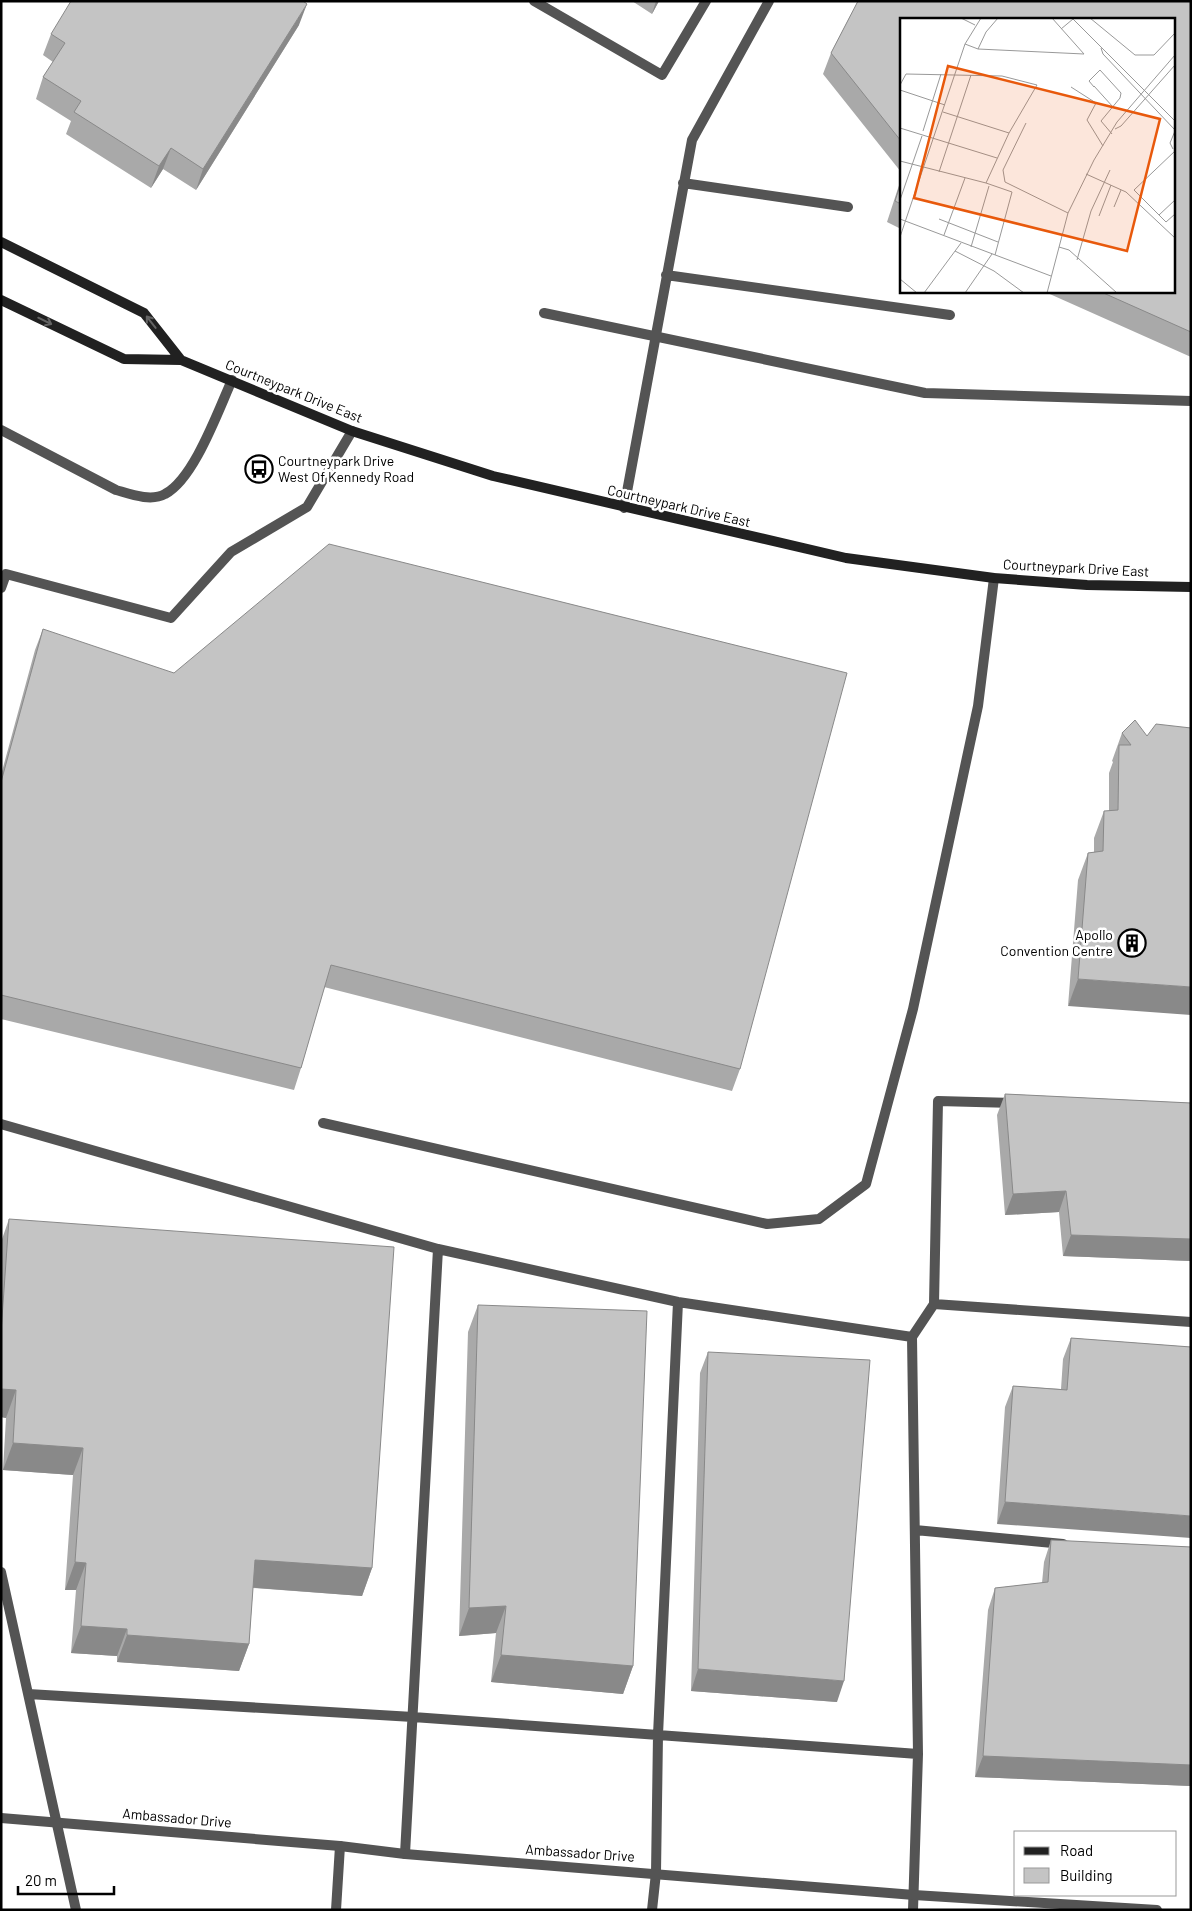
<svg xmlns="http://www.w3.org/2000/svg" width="1192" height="1911" font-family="Barlow,sans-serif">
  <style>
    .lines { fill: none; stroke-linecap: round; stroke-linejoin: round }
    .service { stroke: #545454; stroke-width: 10 }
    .minor { stroke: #545454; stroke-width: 10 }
    .secondary { stroke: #212121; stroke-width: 10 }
    .wall { fill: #a9a9a9 }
    .shaded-wall { fill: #898989 }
    .building { fill: #c4c4c4; stroke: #898989 }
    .oneway { stroke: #646464 }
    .labels { text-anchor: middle; stroke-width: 5; stroke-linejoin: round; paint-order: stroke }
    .street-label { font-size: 14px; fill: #000; stroke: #fff }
    .poi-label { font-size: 14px; fill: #000; stroke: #fff; text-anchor: start }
    .inset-road { fill: none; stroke: #999; stroke-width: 1 }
    .view { fill: #e8590c; fill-opacity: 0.15; stroke: #e8590c; stroke-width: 2.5 }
    .inset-edge { fill: none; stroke: #000; stroke-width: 2.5 }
  </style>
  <rect width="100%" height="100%" fill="#fff"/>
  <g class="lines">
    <path class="service" d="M534,1L662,75L706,1
      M683,183L848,207
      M666,275L950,315
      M544,313L925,393L1191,401
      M1,430L116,490C130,494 151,502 165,494C194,479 218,411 232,380
      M624,508L692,140L769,1
      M1,588L6,574L171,618L231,552L307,507L352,431
      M323,1123L767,1224L819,1219L866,1184L913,1009L978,706L994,578
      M1,1124L438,1249L405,1854
      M438,1249L678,1302L912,1337L918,1754L913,1910
      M934,1304L1191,1322
      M912,1337L934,1304L938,1101L1014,1103
      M915,1530L1063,1544
      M1,1572L76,1910
      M28,1694L413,1717L918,1754
      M336,1910L340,1846
      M652,1910L656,1873L658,1735L678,1302"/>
    <path class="minor" d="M1,1818L340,1846L405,1854L914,1895L1157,1910"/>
    <path class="secondary" d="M1,242L144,313L181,360
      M1,300L124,359L181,360L352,431L493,476L846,558L994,578L1087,585L1191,587"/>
  </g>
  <path class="wall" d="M632,1H659L652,14Z
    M858,1H1191V357L1043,291H1173V19H901V172L823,74L831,53Z
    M299,25L196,190L163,169L151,188L66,134L71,121L36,99L43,77L53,62L43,55L51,34Z
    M901,179V229L887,222Z
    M43,629L740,1069L732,1091L324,987L301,1068L294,1090L1,1019V775L35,650Z
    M1191,728L1068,1006L1078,880L1088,853L1094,852V838L1104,811H1109V773L1113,762L1112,761L1122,733L1147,736Z
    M1005,1094L1191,1103V1261L1063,1256L1059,1212L1005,1215L997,1115Z
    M9,1219L372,1568L362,1596L253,1588L249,1644L239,1671L117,1662V1656L71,1653L76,1590H65L73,1475L3,1470L6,1418L1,1417V1242Z
    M478,1305L633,1666L623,1694L491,1682L496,1633L459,1636L468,1332Z
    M1071,1338L1191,1347L997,1524L1005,1407L1013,1386L1061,1389L1063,1359Z
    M708,1352L837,1702L691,1691L700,1373Z
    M1051,1540L1191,1547V1786L975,1777L988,1610L995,1588L1042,1583L1044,1562Z"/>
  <path class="shaded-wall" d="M656,1H659L652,14Z
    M307,4L299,25L196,190L203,169Z
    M171,148L163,169L151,188L159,166Z
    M1078,979L1191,987V1015L1068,1006Z
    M1066,1191L1059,1212L1005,1215L1013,1194Z
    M1071,1235L1191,1239V1261L1063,1256Z
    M1,1389L16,1390L6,1418L1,1417Z
    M13,1443L83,1448L73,1475L3,1470Z
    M1005,1502L1191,1516V1538L997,1524Z
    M255,1560L372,1568L362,1596L245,1587Z
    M75,1562L86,1563L76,1590H65Z
    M506,1606L496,1633L459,1636L469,1608Z
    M81,1626L127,1629L117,1656L71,1653Z
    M127,1635L249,1644L239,1671L117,1662Z
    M501,1655L633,1666L623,1694L491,1682Z
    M698,1669L844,1681L837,1702L691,1691Z
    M983,1756L1191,1765V1786L975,1777Z"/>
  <path class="building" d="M71,1H303L307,4L203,169L171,148L159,166L74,112L81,101L43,77L65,43L51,34Z
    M858,1H1191V332L1099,291H1173V19H901V141L831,53Z
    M901,182V204L895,201Z
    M329,544L847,673L740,1069L331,965L301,1068L1,995V782L43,629L174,673Z
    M1135,720L1147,736L1156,724L1191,728V987L1078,979L1088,853L1103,851L1104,811L1118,810L1119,745H1131L1122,733Z
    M1005,1094L1191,1103V1239L1071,1235L1066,1191L1013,1194Z
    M9,1219L394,1247L372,1568L255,1560L249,1644L127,1635V1629L81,1626L86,1563L75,1562L83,1448L13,1443L16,1390L1,1389V1332Z
    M478,1305L647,1311L633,1666L501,1655L506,1606L469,1608Z
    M1071,1338L1191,1347V1516L1005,1502L1013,1386L1067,1390Z
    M708,1352L870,1360L844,1681L698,1669Z
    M1051,1540L1191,1547V1765L983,1756L995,1588L1048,1582Z"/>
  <defs><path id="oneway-shaft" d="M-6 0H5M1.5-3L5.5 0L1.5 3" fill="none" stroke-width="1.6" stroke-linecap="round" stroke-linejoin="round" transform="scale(1.25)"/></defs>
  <g class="oneway">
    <use href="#oneway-shaft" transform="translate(45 321) rotate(26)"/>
    <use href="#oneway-shaft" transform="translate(151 322) rotate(-128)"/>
  </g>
  <defs>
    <g id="bus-ring" transform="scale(1.4375)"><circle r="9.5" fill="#fff" stroke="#000" stroke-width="1.5"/><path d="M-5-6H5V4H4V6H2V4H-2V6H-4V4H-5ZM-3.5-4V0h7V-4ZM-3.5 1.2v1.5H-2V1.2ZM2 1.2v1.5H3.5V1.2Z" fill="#000"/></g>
    <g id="building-ring" transform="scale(1.4375)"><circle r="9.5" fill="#fff" stroke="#000" stroke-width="1.5"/><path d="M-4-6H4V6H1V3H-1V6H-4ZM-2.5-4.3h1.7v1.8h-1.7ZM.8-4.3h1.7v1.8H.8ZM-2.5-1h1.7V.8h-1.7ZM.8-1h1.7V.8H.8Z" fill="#000"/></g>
  </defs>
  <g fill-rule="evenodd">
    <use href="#bus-ring" x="259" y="469"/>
    <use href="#building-ring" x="1132" y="943"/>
  </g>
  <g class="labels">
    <g class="street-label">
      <text transform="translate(294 391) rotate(22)" y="5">Courtneypark Drive East</text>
      <text transform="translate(679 506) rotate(13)" y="5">Courtneypark Drive East</text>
      <text transform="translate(1076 568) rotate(3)" y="5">Courtneypark Drive East</text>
      <text transform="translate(177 1818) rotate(5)" y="5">Ambassador Drive</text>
      <text transform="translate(580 1853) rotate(4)" y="5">Ambassador Drive</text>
    </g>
    <g class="poi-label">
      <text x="278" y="466">Courtneypark Drive<tspan x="278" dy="16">West Of Kennedy Road</tspan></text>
      <text x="1113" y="940" text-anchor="end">Apollo<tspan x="1113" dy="16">Convention Centre</tspan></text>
    </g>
  </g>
  <g transform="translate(900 18)">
    <rect width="275" height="275" fill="#fff"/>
    <path class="inset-road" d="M61,0L75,7M152,0L184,36M172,0L275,103M190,0L235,37H254L275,15M161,11L173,1M65,26L78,31L184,36M201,30L203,36L275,112M78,31L86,14L98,0M0,67L6,56L102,58L137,67L109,115L43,94M194,68L213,89M171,69L196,85L187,102L203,128M194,69L189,63L200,52L221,75L220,80L201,103L212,116M0,72L45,87M126,105L103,152L105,164L168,195M0,110L97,140M215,111L221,108L275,47M23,113L41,56M273,131L270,125L275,113M275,133L234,172L266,204L275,196M0,143L86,165L109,115M39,154L71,57M186,156L226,174L275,220M86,165L112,174L95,237M0,182L22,118M214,189L221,172M259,197L275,182M199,198L211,167M0,201L151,258M39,201L98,224M44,217L65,160M0,219L65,26L81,0M71,229L89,168M159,229L169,232L217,275M55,233L94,253L124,275M177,242L191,193L210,152M0,261L17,275M24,275L61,225M65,275L92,236M147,275L168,195L194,142L217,104L275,37"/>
    <path class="view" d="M48,48L260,101L227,233L14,180Z"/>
    <rect width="275" height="275" class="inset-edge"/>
  </g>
  <rect width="1192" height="1911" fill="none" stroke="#000000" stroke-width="5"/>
  <rect x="1014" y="1831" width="162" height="65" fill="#ffffff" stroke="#999999"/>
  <rect x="1024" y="1847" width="25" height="8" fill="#212121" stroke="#999999"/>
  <text x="1060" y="1856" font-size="15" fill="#000000">Road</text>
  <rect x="1024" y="1868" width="25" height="15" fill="#c4c4c4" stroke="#999999"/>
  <text x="1060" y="1881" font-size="15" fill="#000000">Building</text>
  <path d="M18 1886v8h96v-8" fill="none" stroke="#000000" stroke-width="2.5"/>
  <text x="25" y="1886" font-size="15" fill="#000000" stroke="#ffffff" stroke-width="4" paint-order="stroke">20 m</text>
</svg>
